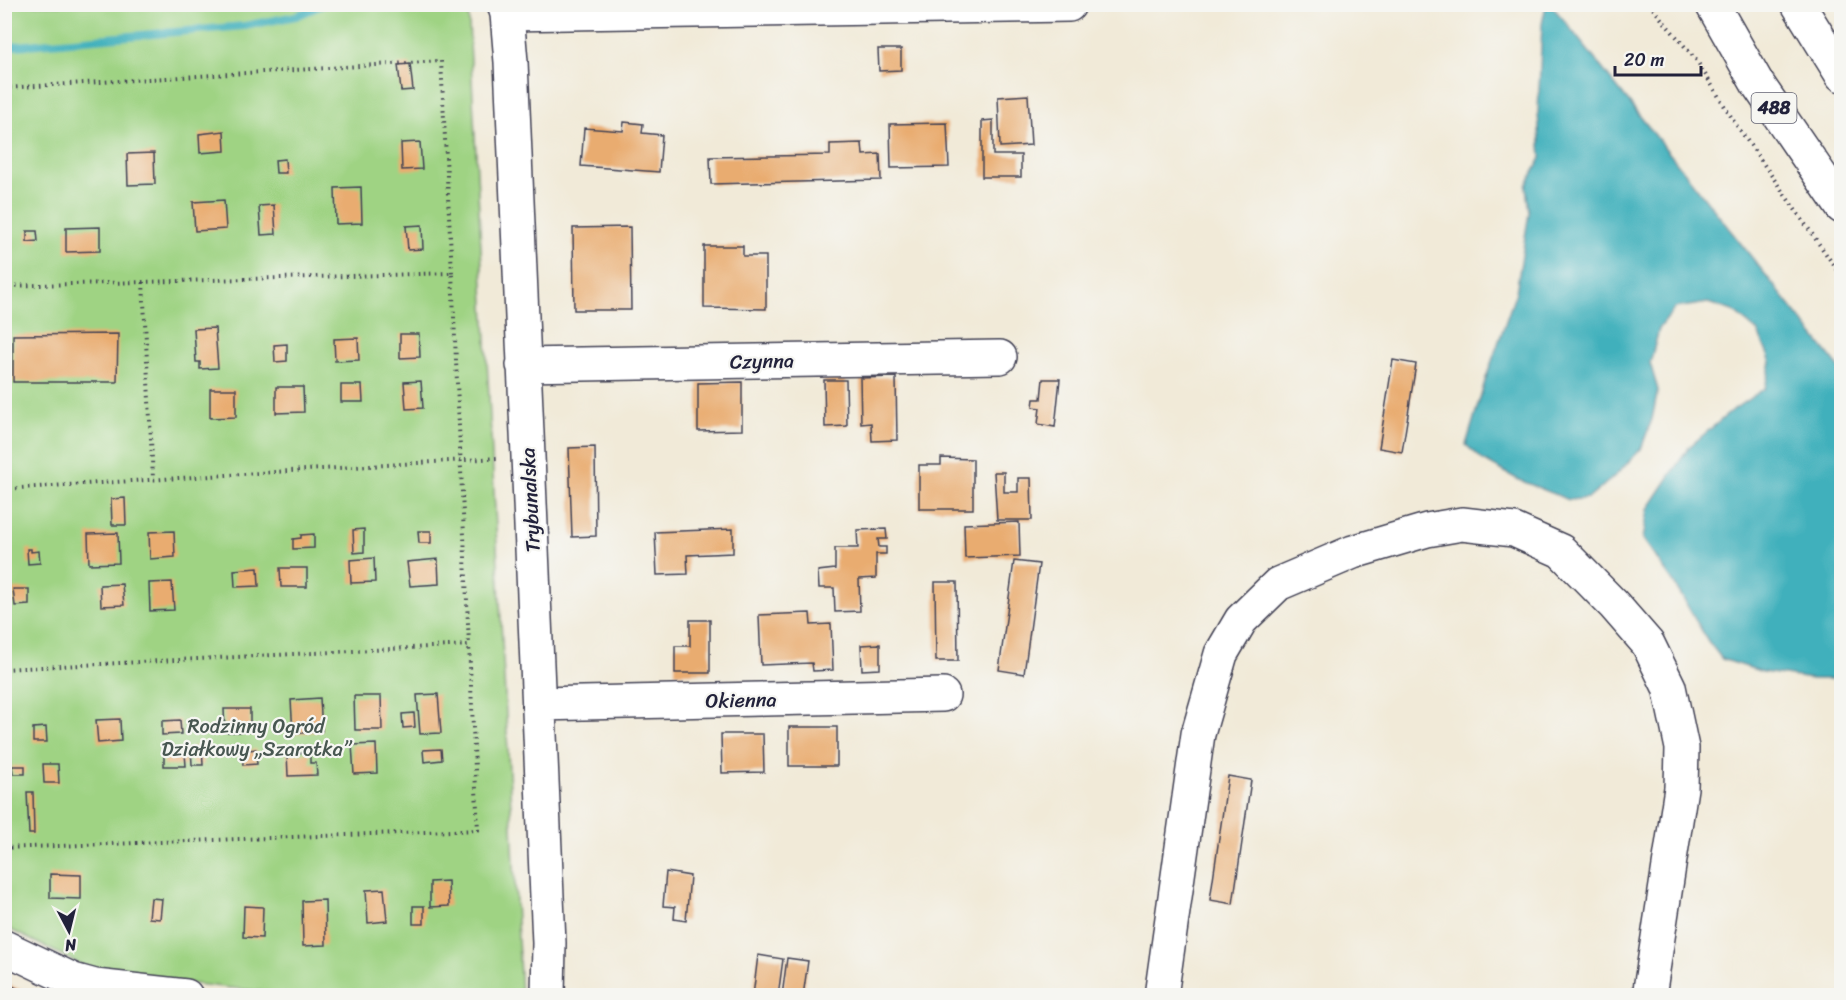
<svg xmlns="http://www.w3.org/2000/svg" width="1846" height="1000" font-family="Sriracha,sans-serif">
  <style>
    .green { fill: #9fd383; stroke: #607a5f; stroke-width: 1.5 }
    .water { fill: #41b0bc; stroke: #32697c; stroke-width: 1.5 }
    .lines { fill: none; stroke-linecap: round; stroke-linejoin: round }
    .stream { stroke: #41b0bc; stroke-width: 8 }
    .building { fill: #e9ac6f }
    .minor-casing { stroke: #414053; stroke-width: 36 }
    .major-casing { stroke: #414053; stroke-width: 36 }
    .path { stroke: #414053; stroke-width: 4; stroke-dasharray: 1.5 4.5; stroke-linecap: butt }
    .minor { stroke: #fff; stroke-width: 33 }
    .major { stroke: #fff; stroke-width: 33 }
    .labels { text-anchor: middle; stroke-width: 4.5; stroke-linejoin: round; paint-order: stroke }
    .shield { fill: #f6f6f2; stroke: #626272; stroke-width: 1.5 }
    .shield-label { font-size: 18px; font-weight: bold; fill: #22223b }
    .street-label { font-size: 20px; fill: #22223b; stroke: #f6f6f2 }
    .park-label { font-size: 20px; fill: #485751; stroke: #f6f6f2 }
  </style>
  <rect width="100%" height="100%" fill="#f6f6f2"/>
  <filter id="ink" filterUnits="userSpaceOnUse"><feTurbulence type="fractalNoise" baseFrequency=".0167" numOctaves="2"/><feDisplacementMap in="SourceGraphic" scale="12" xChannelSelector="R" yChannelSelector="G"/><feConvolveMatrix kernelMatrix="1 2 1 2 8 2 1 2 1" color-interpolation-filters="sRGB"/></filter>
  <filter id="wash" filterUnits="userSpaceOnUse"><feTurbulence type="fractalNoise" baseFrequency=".008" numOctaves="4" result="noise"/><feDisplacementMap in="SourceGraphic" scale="24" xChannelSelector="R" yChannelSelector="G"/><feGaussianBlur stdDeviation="1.35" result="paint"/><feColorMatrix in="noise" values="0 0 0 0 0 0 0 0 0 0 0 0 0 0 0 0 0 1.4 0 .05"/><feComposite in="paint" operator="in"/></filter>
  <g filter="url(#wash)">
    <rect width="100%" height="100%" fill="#f1ead8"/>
    <path class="green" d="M4,5H468L521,995L302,996L98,973L5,927Z"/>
    <path class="water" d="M1546,5H1551L1563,19L1841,370V679H1812L1763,672L1722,659L1708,641L1674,583L1643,539L1648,509L1689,447L1734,409L1765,388L1771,362L1758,332L1733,311L1708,303L1675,308L1659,329L1650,363L1658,390L1652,419L1641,449L1617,474L1589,498L1569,500L1517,479L1483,460L1466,445L1486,378L1516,292L1529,213L1526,186L1541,158L1538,113L1542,24Z"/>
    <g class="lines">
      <path class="stream" d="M4,47L244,26L296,16L324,4"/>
    </g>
    <g id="blocks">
      <path class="building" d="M878,49H901V70L879,71Z
        M410,64L413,90L401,91L398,65Z
        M1028,95L1031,145L1000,147L998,97Z
        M993,120V155H1021V177H982V121Z
        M624,122L643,124L642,133L662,135L659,172L581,166L584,128L623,131Z
        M947,123L949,167L891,168L890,124Z
        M224,131L225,151L200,153L199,134Z
        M420,142L422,169L402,170L401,143Z
        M862,143L863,155L880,154L881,180L711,184L710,157L830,155V144Z
        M154,153L155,184L128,185L127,154Z
        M285,159L286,173H276L275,160Z
        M361,187L362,223L336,224L335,188Z
        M224,200L226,229L195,231L193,202Z
        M274,205L276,234L261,235L259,206Z
        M422,225L423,249L408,250L406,226Z
        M100,227V251L66,252V228Z
        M630,227L631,310H574L573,228Z
        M27,231H37L38,241L27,242Z
        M704,246H743V256H766V309L704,308Z
        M215,328L218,368L200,369V362H196L194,329Z
        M118,334L117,382H13V335Z
        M400,334H419L420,357L400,358Z
        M358,338L359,360L335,361L334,339Z
        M287,344V361L275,362L274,345Z
        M1393,360L1416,364L1402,452L1379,448Z
        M896,377L897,440L872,441L871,423L861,424L860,378Z
        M1043,379H1060L1055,427L1038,424L1040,408L1033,407L1034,399H1041Z
        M824,380H846L847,426L825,427Z
        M421,381L423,408L406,409L404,382Z
        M742,382V430L698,431V383Z
        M341,385H362L363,402H341Z
        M276,387H303L304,412L276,413Z
        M210,389H236V417L210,418Z
        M595,447L596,536L572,537L569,448Z
        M941,458L973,459V509H919V465H941Z
        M994,472H1004V492H1018V478H1031L1032,520H997Z
        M125,498L126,525H112L111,499Z
        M1019,522L1020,556L965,558L964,524Z
        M364,529V552L354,553L353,530Z
        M733,529V553L687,555L688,574L657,575L655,532Z
        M886,529L887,539H878L879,547H886V554H876V578L859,579L860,611L835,612L834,588H819L818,571L835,569V548H858L857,530Z
        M174,531L175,557L150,559L149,532Z
        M418,531H431V543H419Z
        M118,533L119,563L89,564L88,534Z
        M314,534V548L293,549V539L301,538V535Z
        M27,549H31V552L39,551L40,563L28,564Z
        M374,558L375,582L351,583L350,560Z
        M438,559L439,584L410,586L407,562Z
        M1014,561L1039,564L1024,674L999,670Z
        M258,568L259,586L235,587L234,570Z
        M280,568H307V587H281Z
        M172,582L174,610L150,611L149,583Z
        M935,582H957L958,661H936Z
        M122,584L124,605L101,606L100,585Z
        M13,589H29V605L15,606Z
        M810,613L811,625L831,624L833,670L813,671L812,663L761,665L759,615Z
        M690,620H710V673H675V646H690Z
        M880,644V669L862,670L861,645Z
        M438,694L441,733L420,734L417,695Z
        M354,696H381L382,730H355Z
        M320,698L322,731L293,734L291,700Z
        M224,709H250V732H225Z
        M414,713L415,727L403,728L402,714Z
        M120,719L121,741L98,743L96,720Z
        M180,720L181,734L162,735V721Z
        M46,727L47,742H33V728Z
        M789,727H837V766H789Z
        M721,734H763L764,772L722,773Z
        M376,744L377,773L354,774L352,745Z
        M202,746L203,765H192L191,747Z
        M256,749L257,764L243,765L242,751Z
        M441,749L442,760L424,762L423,750Z
        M185,753L186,766H164V754Z
        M287,753H310V763H316L317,775L288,776Z
        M43,764H58L59,783H44Z
        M12,766H25V774H13Z
        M1228,776L1251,780L1233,904L1210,900Z
        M27,792H33L34,834H29Z
        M666,872L690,876L686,921L674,919L675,907L663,906Z
        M50,874L81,875V899L50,898Z
        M448,881L449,906L430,907V882Z
        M384,889L387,921L368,923L366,890Z
        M151,898L162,899L160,919L149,918Z
        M325,900L326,945L303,946L302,901Z
        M244,906L263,907L262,938L243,937Z
        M413,906H424V924H413Z
        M758,955L783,959L778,996H753Z
        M787,958L808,961L803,996H782Z
        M4,982L21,990L18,996H4Z"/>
    </g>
  </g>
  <g filter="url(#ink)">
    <use href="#blocks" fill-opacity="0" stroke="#414053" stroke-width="1.5"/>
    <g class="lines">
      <g class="minor-casing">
        <path id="minor" d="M504,4L507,14L511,62L549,943L548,996
          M507,14L1069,5
          M523,365L1000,357
          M539,704L943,695
          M4,947L73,980L95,986L186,996
          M1161,996L1198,734L1221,654L1241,620L1278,584L1353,552L1427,530L1462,524L1514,530L1561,551L1614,605L1648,644L1669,687L1682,748L1681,788L1649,996"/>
      </g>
      <g class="major-casing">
        <path id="major" d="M1712,4L1757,83L1842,207
          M1798,4L1842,75"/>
      </g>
      <path class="path" d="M1649,4L1697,61L1735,123L1842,277
        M4,88L441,61L452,273
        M143,282L153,479
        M4,286L452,273L469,645L4,669
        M4,489L498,458
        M4,848L478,830L469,645"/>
      <use href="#minor" class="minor"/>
      <use href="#major" class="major"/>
    </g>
  </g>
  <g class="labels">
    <rect class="shield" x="1751.5" y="93" width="45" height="30" rx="4.5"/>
    <g class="shield-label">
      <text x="1774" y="114">488</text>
    </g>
    <g class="street-label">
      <text transform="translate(762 361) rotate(-1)" y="7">Czynna</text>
      <text transform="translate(530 500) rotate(-93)" y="7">Trybunalska</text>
      <text transform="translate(741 700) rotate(-1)" y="7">Okienna</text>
    </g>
    <g class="park-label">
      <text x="256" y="733">Rodzinny Ogród<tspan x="256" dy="23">Działkowy „Szarotka”</tspan></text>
    </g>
  </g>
  <rect width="1846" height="1000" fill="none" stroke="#f6f6f2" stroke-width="24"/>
  <g transform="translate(69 931) rotate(173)" stroke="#f6f6f2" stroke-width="4.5" paint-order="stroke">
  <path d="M0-4.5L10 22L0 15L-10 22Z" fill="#22223b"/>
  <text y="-9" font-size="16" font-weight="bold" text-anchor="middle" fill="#22223b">N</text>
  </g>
  <path d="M1615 66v9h86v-9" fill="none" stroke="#22223b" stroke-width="3"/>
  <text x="1624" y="66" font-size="18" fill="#22223b" stroke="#f6f6f2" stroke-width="4.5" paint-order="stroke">20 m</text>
</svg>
